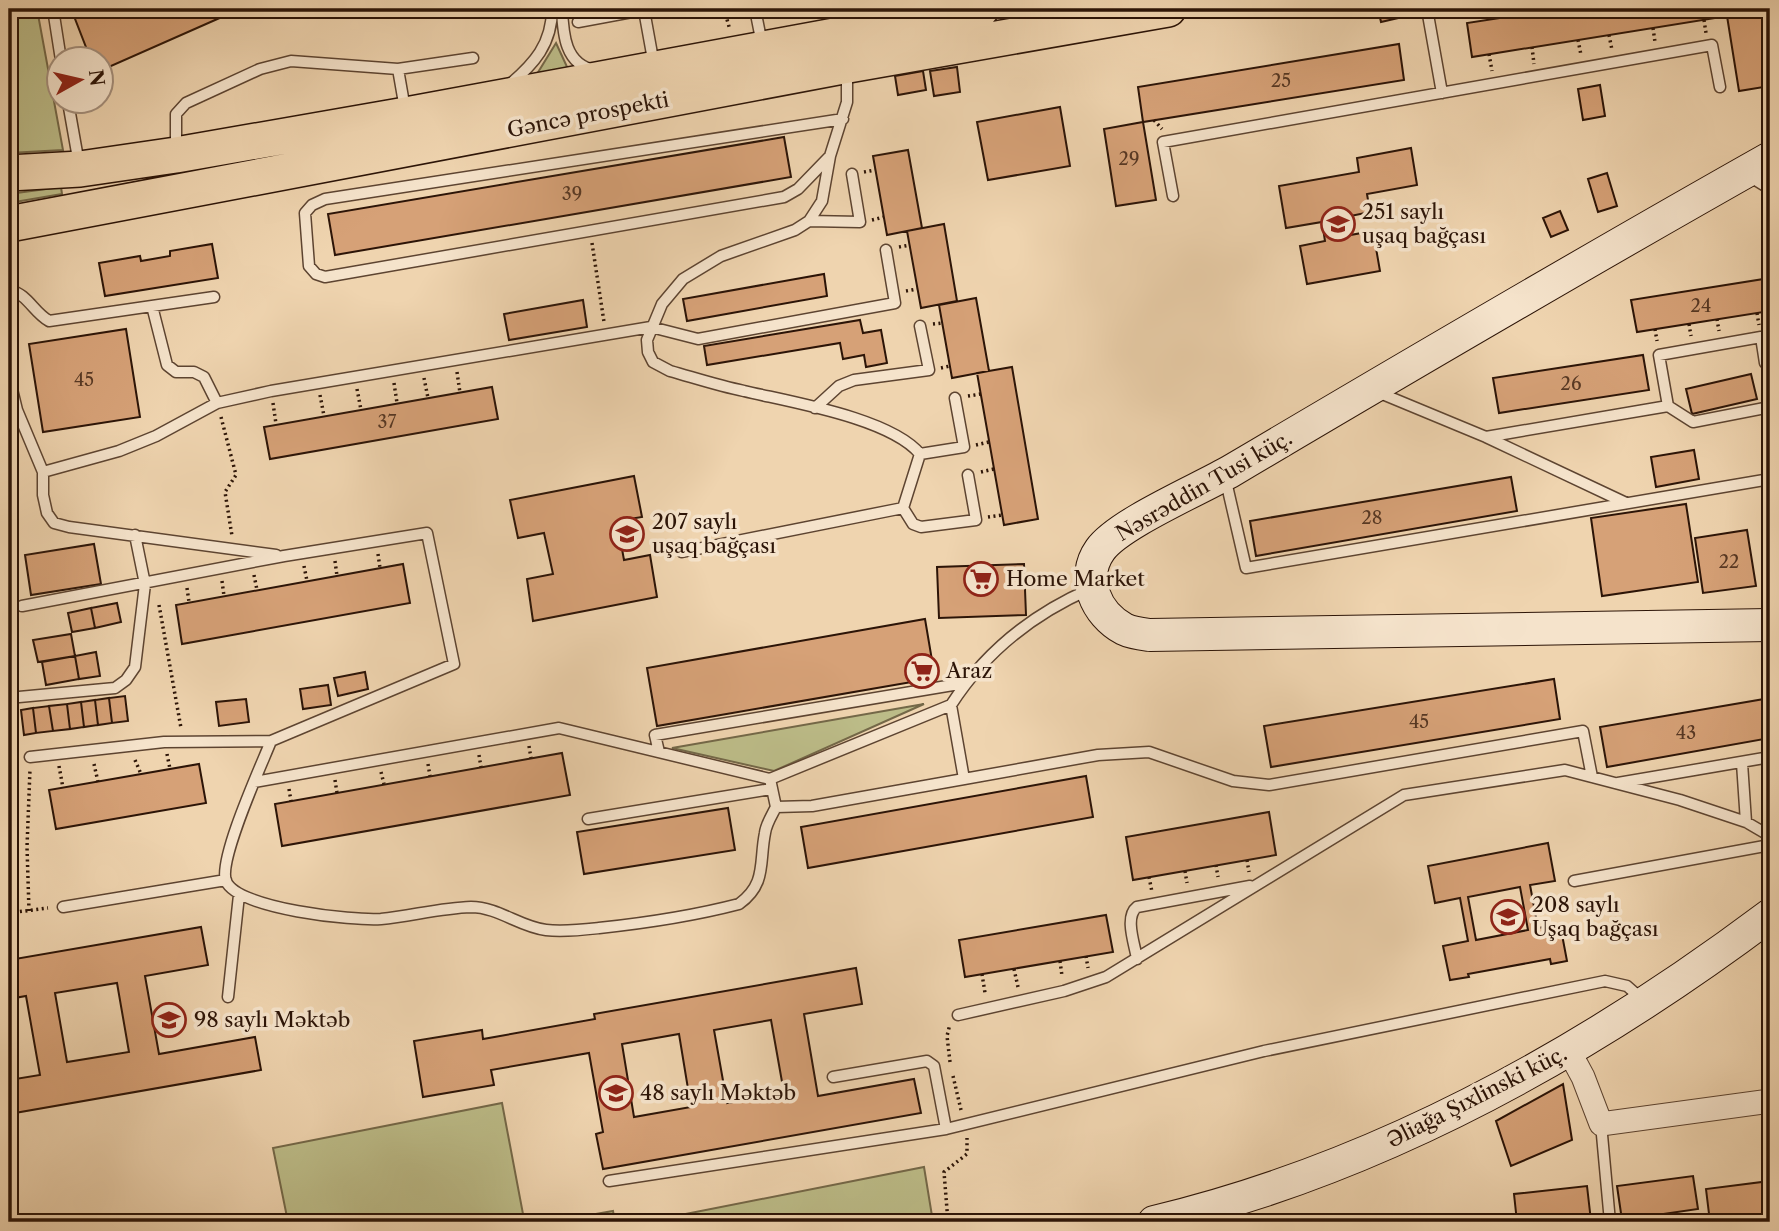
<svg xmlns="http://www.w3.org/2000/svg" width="1779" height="1231" font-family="'Libre Caslon Text',serif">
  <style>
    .green { fill: #bcbc88; stroke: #746848; stroke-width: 2 }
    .building { fill: #d6a177; stroke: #2c1407; stroke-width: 2; fill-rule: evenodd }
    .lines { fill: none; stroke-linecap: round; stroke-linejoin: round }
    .lane-casing { stroke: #5d4431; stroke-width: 13 }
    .street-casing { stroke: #5d4431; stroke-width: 25 }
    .secondary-casing { stroke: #2c1407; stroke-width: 34 }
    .primary-casing { stroke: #2c1407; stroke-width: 38 }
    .path { stroke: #2c1407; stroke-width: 3.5; stroke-dasharray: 2 3.5; stroke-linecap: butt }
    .lane { stroke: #f5e3cb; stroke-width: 10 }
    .street { stroke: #f5e3cb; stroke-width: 23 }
    .secondary { stroke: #f5e3cb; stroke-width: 32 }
    .primary { stroke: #efd4af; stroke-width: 35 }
    .labels { text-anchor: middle; stroke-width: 7; stroke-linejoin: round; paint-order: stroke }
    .number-label { font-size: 18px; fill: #563723 }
    .street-label { font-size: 21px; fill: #2c1407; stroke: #f5e3cb }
    .poi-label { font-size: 21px; fill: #2c1407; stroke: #f5e3cb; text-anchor: start }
  </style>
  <rect width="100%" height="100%" fill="#efd4af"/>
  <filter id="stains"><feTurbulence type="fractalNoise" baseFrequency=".00286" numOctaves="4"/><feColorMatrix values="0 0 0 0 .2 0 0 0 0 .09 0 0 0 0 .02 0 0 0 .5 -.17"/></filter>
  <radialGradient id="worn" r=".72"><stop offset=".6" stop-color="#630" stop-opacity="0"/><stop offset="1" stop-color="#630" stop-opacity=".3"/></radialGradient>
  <path class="green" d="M9,9H37L63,150L9,153Z
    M556,43L568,69L537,74Z
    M61,187L62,194L9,203V194Z
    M924,704L774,771L672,748Z
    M502,1103L523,1214L483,1222H288L273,1148Z
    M924,1167L933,1222H645Z
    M613,1211L615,1222H551Z"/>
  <path class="building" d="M77,9H240L102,70V60H91L72,11Z
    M1378,9H1405L1407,16L1381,22Z
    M1558,9H1733L1734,15L1472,57L1467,23Z
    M1767,10L1770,31V86L1739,91L1727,16Z
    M1399,44L1404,80L1143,122L1138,87Z
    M957,67L960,92L934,96L930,71Z
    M923,71L926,90L898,95L895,76Z
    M1600,85L1605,116L1583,120L1578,89Z
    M1060,107L1070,166L988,180L977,122Z
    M1143,122L1156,200L1116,206L1104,129Z
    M784,137L791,177L335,255L328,214Z
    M1411,148L1417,185L1367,194L1370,212L1336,219L1339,237L1373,231L1380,271L1307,284L1300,246L1325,241L1322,222L1286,228L1279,186L1359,172L1357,158Z
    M908,150L922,228L887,235L873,156Z
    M1607,173L1617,206L1598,212L1588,179Z
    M1560,211L1568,230L1551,237L1543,218Z
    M944,224L957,301L921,308L907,231Z
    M212,244L218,278L105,296L99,263L140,256L141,261L170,256V251Z
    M824,274L827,296L687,321L683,299Z
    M1770,278V311L1637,332L1631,300Z
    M976,298L989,371L952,378L939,305Z
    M583,300L587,327L509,340L504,314Z
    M860,320L863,333L881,330L887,363L866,367L864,355L843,359L840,343L707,365L704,346Z
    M126,329L140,417L43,432L29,344Z
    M1643,355L1649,390L1499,413L1493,378Z
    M1012,367L1038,519L1004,525L977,373Z
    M1751,374L1757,399L1692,414L1686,389Z
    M492,387L498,419L270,459L264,427Z
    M1694,450L1699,479L1656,487L1651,457Z
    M634,476L642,517L617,521L624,560L650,555L657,597L533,621L527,579L553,574L544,533L518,538L510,500Z
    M1511,477L1517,511L1256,556L1250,521Z
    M1686,504L1698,582L1602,596L1591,518Z
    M1747,530L1756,586L1703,593L1695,538Z
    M94,544L101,584L31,595L25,555Z
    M403,564L410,603L182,644L176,605Z
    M1024,564L1026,615L939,618L937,567Z
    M117,603L121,622L95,628L91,608Z
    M91,608L95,628L72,632L68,613Z
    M925,619L935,678L657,726L647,668Z
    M71,634L75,656L38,662L33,640Z
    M96,652L100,676L79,679L75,656Z
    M75,656L79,679L46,685L42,662Z
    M365,672L368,689L338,696L334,678Z
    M1554,679L1560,719L1271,767L1264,726Z
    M328,685L331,705L303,709L300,689Z
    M125,696L128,721L112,723L109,698Z
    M109,698L112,723L98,725L95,700Z
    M1770,698V738L1607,767L1600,727Z
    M246,699L249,722L219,726L216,702Z
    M95,700L98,725L84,727L81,702Z
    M81,702L84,727L70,729L67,704Z
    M67,704L70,729L53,731L49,706Z
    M49,706L53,731L36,733L33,708Z
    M33,708L36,733L24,735L21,710Z
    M562,753L570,795L282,846L275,804Z
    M199,764L206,803L56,829L49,790Z
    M1086,776L1093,817L808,868L801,827Z
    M728,808L735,850L584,874L577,832Z
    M1269,812L1276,855L1133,880L1126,837Z
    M1548,843L1555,881L1530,885L1538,928L1560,924L1567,961L1551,964L1550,959L1468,974L1469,977L1450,980L1443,946L1468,941L1460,898L1435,903L1428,866ZM1520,887L1528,930L1476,940L1468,897Z
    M1106,915L1113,952L965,977L959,940Z
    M201,927L208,965L145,976L159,1054L255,1037L261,1070L9,1114V1080L40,1075L26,996L9,999V960ZM117,983L129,1052L67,1062L55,993Z
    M856,968L862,1004L804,1014L818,1096L914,1079L921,1113L603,1169L596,1134L603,1132L589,1053L491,1070L494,1085L423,1097L414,1041L482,1030L483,1039L595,1019L594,1014ZM771,1020L784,1093L727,1103L714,1030ZM679,1034L691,1107L634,1117L622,1044Z
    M1563,1084L1572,1140L1511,1166L1496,1121Z
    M1693,1176L1698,1209L1622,1220L1617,1186Z
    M1770,1181V1217L1710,1222L1706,1189Z
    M1587,1186L1591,1221L1517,1222L1514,1194Z
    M1510,1218L1511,1222H1482Z"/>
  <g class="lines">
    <g class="lane-casing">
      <path id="lane" d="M53,9L61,60
        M562,9C563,34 565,65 595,70
        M755,9L762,44
        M1427,9L1442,93
        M644,10L654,65
        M578,22L648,9
        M398,69L473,58
        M509,85C534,64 552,44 552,9
        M68,102L79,164
        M176,151V114L186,103L260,69L291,61L398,69L405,109
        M830,156L798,189L784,197L325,277L316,274L309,266L305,213L312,205L325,199L843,119
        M1749,176L1770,189
        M1173,196L1163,142L1712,45L1720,87
        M809,221L860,222L852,174
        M9,290C28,294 33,312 49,321L214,297
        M152,306L167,365L176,372H194L204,377L217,403
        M9,377L17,410L43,472V495L47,513L54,523L69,527L276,555
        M1375,391L1486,437L1626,503
        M1668,406L1693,422L1770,407
        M815,408L839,386L854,380L929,370L920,326
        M1486,437L1668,406L1659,355L1761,337L1765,363
        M920,454L964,447L955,398
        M43,472L119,451L156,436L217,403L271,391L651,327L698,339L895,303L886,250
        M1225,477L1246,568L1770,479
        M903,508L913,524L921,527L976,520L968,475
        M682,552L903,508L920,454C890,418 790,402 744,391C719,386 695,378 670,371L653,362L648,352L647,340L662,304L683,279L721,256L795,230L809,221L822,201L830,156L847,102V68
        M22,606L284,556L427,533L454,664L271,741C261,766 218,860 226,881C237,909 354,921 381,919C411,916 441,908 471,907C498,907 520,927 546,930C564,932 581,930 599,928C646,923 693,916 739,904C767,884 759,862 765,833C766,824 772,815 776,807
        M19,697L115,688L126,680L135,667L145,584L135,535
        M659,752L655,735L965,683
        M30,757L164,742L271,741
        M1742,763L1746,822
        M770,779L776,807L812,806L964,779L951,705
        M964,779L1098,755L1149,752L1233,781L1269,785L1583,731L1592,777
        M254,782L559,728L770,779L951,705C985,652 1033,614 1090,589
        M1618,783L1770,757
        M588,819L771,789
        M1574,881L1770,845
        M63,907L226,880
        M1137,959C1135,945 1124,917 1137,907L1250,886
        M228,997L239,895
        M958,1015L1064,991L1106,977L1404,795L1565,770L1680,800L1746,822L1770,836
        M833,1077L927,1061L934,1066L946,1129
        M1601,1124L1610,1222
        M609,1181L946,1129L1264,1051L1605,981L1627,986L1644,1001"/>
    </g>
    <g class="street-casing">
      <path id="street" d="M1569,1051L1583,1077L1601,1124L1770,1101"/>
    </g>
    <g class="secondary-casing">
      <path id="secondary" d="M1770,158C1589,260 1410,365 1231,471C1200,489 1118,524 1100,550C1080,578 1096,614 1124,629C1132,633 1142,634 1150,635L1770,625
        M1154,1222C1380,1168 1586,1053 1770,915"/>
    </g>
    <g class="primary-casing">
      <path id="primary" d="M9,173L80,169L176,155L406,115L981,9
        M9,224L848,65L1168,9"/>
    </g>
    <path class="path" d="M724,9L730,30
      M1704,20L1706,33
      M1653,28L1655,42
      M1609,35L1612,50
      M1578,40L1581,55
      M1532,47L1534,64
      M1489,54L1492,71
      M1154,120L1162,129
      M864,172L875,170
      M872,220L884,217
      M592,243L604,322
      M899,247L910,245
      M906,291L917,289
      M1757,313L1759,325
      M1717,319L1719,331
      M933,324L942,323
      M1689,324L1691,336
      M1655,329L1657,341
      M941,368L950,366
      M457,372L460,393
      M424,378L428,398
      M394,383L397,403
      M357,389L361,410
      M320,395L324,416
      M968,396L981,394
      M273,403L276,424
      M221,417L236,475L225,492L232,536
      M976,445L989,442
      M981,472L994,469
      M988,517L1002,515
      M378,554L380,568
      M335,561L337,576
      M304,566L307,581
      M254,575L257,590
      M222,581L224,596
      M187,588L189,602
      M159,605L181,728
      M529,746L531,758
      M167,754L170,769
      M479,755L481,767
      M135,760L141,774
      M94,764L98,782
      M428,764L430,776
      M59,766L63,788
      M381,772L384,784
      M335,780L337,793
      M289,789L291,801
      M1247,860L1249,872
      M1216,865L1218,877
      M1185,871L1187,883
      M1149,877L1152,892
      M29,911L27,847L30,769
      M9,913L48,908
      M1086,956L1088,968
      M1060,961L1062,976
      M1014,969L1018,987
      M982,974L985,993
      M950,1062L947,1036L950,1024
      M953,1076L961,1110
      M948,1222L944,1172L967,1154V1138"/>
    <use href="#lane" class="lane"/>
    <use href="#street" class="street"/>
    <use href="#secondary" class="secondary"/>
    <use href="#primary" class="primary"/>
  </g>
  <defs>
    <g id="school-ring" transform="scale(1.75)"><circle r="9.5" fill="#f5e3cb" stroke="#8f2418" stroke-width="1.5"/><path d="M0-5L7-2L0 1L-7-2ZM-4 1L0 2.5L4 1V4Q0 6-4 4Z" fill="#8f2418"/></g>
    <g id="supermarket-ring" transform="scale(1.75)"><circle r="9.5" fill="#f5e3cb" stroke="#8f2418" stroke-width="1.5"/><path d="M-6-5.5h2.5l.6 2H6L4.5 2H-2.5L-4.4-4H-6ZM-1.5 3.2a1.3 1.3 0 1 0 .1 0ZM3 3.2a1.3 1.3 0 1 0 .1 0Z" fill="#8f2418"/></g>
  </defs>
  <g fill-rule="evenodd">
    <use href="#school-ring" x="1338" y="224"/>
    <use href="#school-ring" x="627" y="534"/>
    <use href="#supermarket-ring" x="981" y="579"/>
    <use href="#supermarket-ring" x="922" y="671"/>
    <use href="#school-ring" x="1508" y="917"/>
    <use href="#school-ring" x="169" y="1020"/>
    <use href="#school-ring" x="616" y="1093"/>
  </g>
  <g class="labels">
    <g class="number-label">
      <text x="1281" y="87">25</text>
      <text x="1129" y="165">29</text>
      <text x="572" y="200">39</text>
      <text x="1701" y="312">24</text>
      <text x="84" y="386">45</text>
      <text x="1571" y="390">26</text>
      <text x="387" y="428">37</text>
      <text x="1372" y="524">28</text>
      <text x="1729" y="568">22</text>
      <text x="1419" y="728">45</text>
      <text x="1686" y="739">43</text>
    </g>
    <g class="street-label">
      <text transform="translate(588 115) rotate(-11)" y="7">Gəncə prospekti</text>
      <text transform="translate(1204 486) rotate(-30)" y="7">Nəsrəddin Tusi küç.</text>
      <text transform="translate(1477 1097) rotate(-27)" y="7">Əliağa Şıxlinski küç.</text>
    </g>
    <g class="poi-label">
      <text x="1362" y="219">251 saylı<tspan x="1362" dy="24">uşaq bağçası</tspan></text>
      <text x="652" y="529">207 saylı<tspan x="652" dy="24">uşaq bağçası</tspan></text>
      <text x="1006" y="586">Home Market</text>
      <text x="946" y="678">Araz</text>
      <text x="1532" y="912">208 saylı<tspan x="1532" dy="24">Uşaq bağçası</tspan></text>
      <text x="194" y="1027">98 saylı Məktəb</text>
      <text x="640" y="1100">48 saylı Məktəb</text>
    </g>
  </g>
  <rect width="1779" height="1231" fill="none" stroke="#efd4af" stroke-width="35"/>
  <rect x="10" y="10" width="1758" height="1210" fill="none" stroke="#2c1407" stroke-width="3.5"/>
  <rect x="18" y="18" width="1744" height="1196" fill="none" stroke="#2c1407" stroke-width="2"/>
  <g transform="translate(80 80) rotate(82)"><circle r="33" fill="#f5e3cb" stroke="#a5907d" stroke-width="2"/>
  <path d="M0-5L12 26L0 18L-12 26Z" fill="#8f2418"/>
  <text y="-10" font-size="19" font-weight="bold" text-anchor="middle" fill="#2c1407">N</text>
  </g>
  <rect width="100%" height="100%" filter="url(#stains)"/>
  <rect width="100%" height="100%" fill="url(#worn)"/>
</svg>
